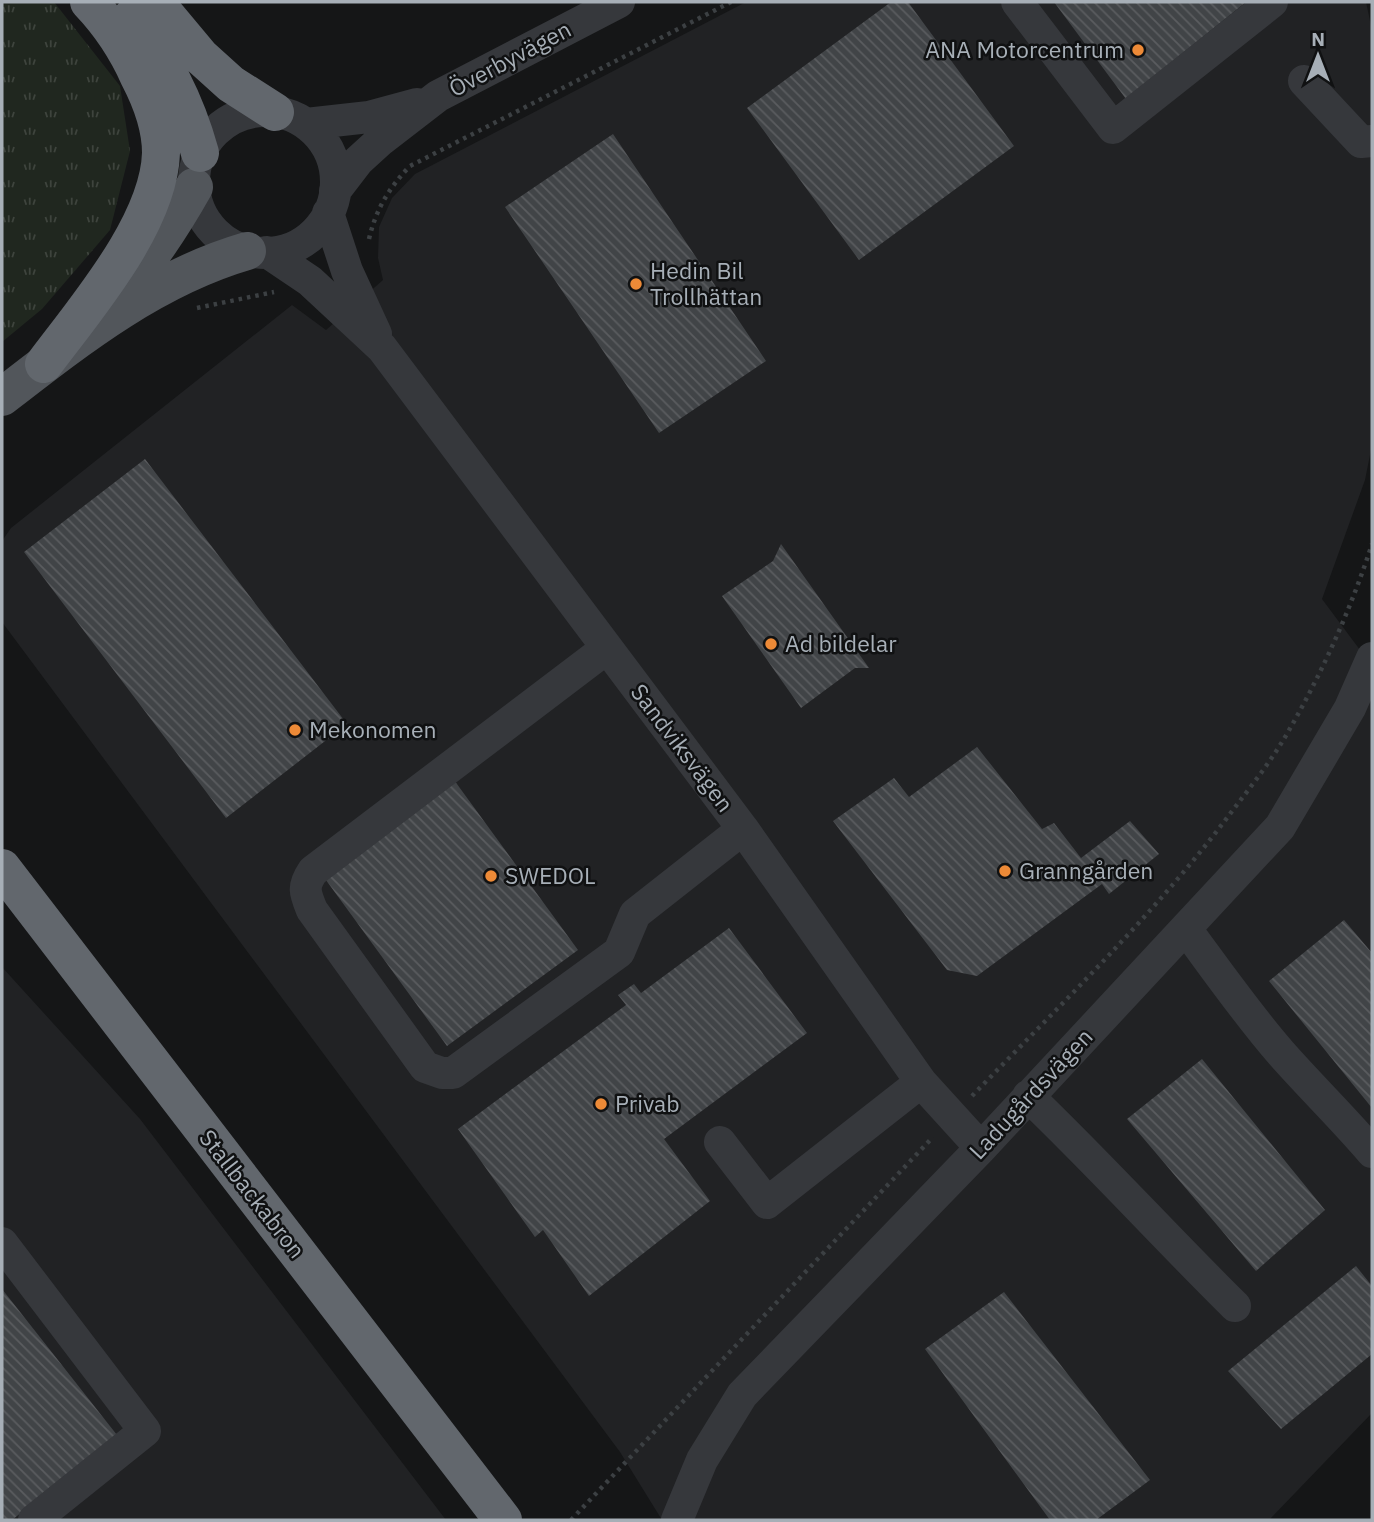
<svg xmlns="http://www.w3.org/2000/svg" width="1374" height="1522" font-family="'IBM Plex Sans',sans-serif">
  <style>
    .built { fill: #212224 }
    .grass { fill: url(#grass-tufts) }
    .building { fill: url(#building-back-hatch) }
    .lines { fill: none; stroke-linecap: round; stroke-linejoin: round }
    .path { stroke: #3c4043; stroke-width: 4.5; stroke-dasharray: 3.5 5; stroke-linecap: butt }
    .minor { stroke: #36383c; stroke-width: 32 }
    .major { stroke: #52565b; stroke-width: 38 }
    .highway { stroke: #62676d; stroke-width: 38 }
    .poi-dot { fill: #ed8a37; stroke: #101112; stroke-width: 2.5 }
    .labels { text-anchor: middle; stroke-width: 5; stroke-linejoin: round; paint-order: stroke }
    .poi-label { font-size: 23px; fill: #a7afb7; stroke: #101112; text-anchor: start }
    .street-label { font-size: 23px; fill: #a7afb7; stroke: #101112 }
  </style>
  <defs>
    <pattern id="grass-tufts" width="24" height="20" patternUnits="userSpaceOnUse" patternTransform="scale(1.75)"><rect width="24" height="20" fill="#20271f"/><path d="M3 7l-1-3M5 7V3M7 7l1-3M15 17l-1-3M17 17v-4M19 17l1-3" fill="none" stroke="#3e443d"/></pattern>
    <pattern id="building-back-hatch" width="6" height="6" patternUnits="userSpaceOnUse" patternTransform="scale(1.75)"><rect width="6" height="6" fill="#414447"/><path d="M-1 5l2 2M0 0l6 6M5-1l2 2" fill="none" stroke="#5a5c5f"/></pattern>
  </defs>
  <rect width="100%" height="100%" fill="#151617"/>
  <path class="built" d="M746,2H1366L1372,30V445L1365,480L1322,599L1372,666V1413L1269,1520H662L620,1452L2,622V541L11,528L292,305L326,330L383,280L378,258L379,227L392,198L415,174Z
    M2,967L140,1119L446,1520H2Z"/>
  <path class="grass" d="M2,2H54L120,86L130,151L110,230L42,309L2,342Z"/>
  <path class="building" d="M891,2H908L1014,146L859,260L747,108Z
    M1054,2H1246L1126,99Z
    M613,134L766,361L659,433L505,207Z
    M145,459L347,724L226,818L24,552Z
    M781,544L869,668H855L801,708L722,596L773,561Z
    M977,747L1042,829L1054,823L1081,858L1130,821L1159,854L1109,894L1102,884L977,976L947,970L833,821L894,778L909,797Z
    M454,780L578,950L447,1046L323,876Z
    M1344,920L1372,953V1108L1269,981Z
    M729,928L807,1033L664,1139L710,1201L589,1296L543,1230L535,1237L458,1129L626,1005L618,995L634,984L641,993Z
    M1202,1059L1325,1210L1256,1271L1127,1119Z
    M1356,1266L1372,1286V1354L1281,1429L1228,1371Z
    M2,1289L117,1435L12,1520H2Z
    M1004,1292L1150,1480L1096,1520H1050L925,1349Z"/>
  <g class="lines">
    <path class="path" d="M369,239C376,209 389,188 410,166L731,2
      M197,308L274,292
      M972,1096C1062,1003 1156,913 1233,810C1252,785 1272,760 1288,732C1322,673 1351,609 1372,544
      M571,1520L933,1137"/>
    <path class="minor" d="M1017,2L1113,128L1272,2
      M1304,81L1361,142L1372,141
      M194 182a71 71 0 1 1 142 0a71 71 0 1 1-142 0Z
      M306,124L369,117L417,104
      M335,191L358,161L381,140L438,96L619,2
      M328,213L347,271L376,334
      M267,252L310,281L382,348L743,829L921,1082L981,1148
      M607,648L313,871C302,887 305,893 312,910L425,1067L442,1073H453L619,952L635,914L743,829
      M1186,929C1217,971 1247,1014 1281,1053C1311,1087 1343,1118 1372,1152
      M1028,1096C1099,1164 1165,1237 1235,1306
      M720,1142L767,1203L921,1082
      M2,1243L145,1431L34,1520
      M677,1520L702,1460L742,1395L981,1148L1280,827L1350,708L1372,658"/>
    <path class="major" d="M114,302C145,266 171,228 194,187
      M2,397C78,338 154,278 247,251"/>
    <path class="highway" d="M155,2L200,56L231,84L275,112
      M131,18C164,58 186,102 200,153
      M44,364C85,309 159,224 161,153C161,126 151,100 139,77C127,50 109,23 89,2
      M2,868L503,1520"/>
  </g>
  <g class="poi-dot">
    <circle cx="1138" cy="50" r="7"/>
    <circle cx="636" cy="284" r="7"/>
    <circle cx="771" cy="644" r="7"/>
    <circle cx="295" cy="730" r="7"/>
    <circle cx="1005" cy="871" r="7"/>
    <circle cx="491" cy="876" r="7"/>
    <circle cx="601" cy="1104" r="7"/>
  </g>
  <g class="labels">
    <g class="poi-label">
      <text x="1124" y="58" text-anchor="end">ANA Motorcentrum</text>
      <text x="650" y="279">Hedin Bil<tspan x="650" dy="26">Trollhättan</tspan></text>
      <text x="785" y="652">Ad bildelar</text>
      <text x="309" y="738">Mekonomen</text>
      <text x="1019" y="879">Granngården</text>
      <text x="505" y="884">SWEDOL</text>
      <text x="615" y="1112">Privab</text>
    </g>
    <g class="street-label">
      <text transform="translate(510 59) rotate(-28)" y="8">Överbyvägen</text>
      <text transform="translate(682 748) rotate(53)" y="8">Sandviksvägen</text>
      <text transform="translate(1031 1094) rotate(-47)" y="8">Ladugårdsvägen</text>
      <text transform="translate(252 1194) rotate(52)" y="8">Stallbackabron</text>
    </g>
  </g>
  <rect width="1374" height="1522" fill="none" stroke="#a7afb7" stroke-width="7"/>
  <g transform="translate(1318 56)" stroke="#101112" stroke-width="5" paint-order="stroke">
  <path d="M0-5L12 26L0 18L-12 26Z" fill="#a7afb7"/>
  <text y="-10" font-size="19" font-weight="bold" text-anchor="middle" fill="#a7afb7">N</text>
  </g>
</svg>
